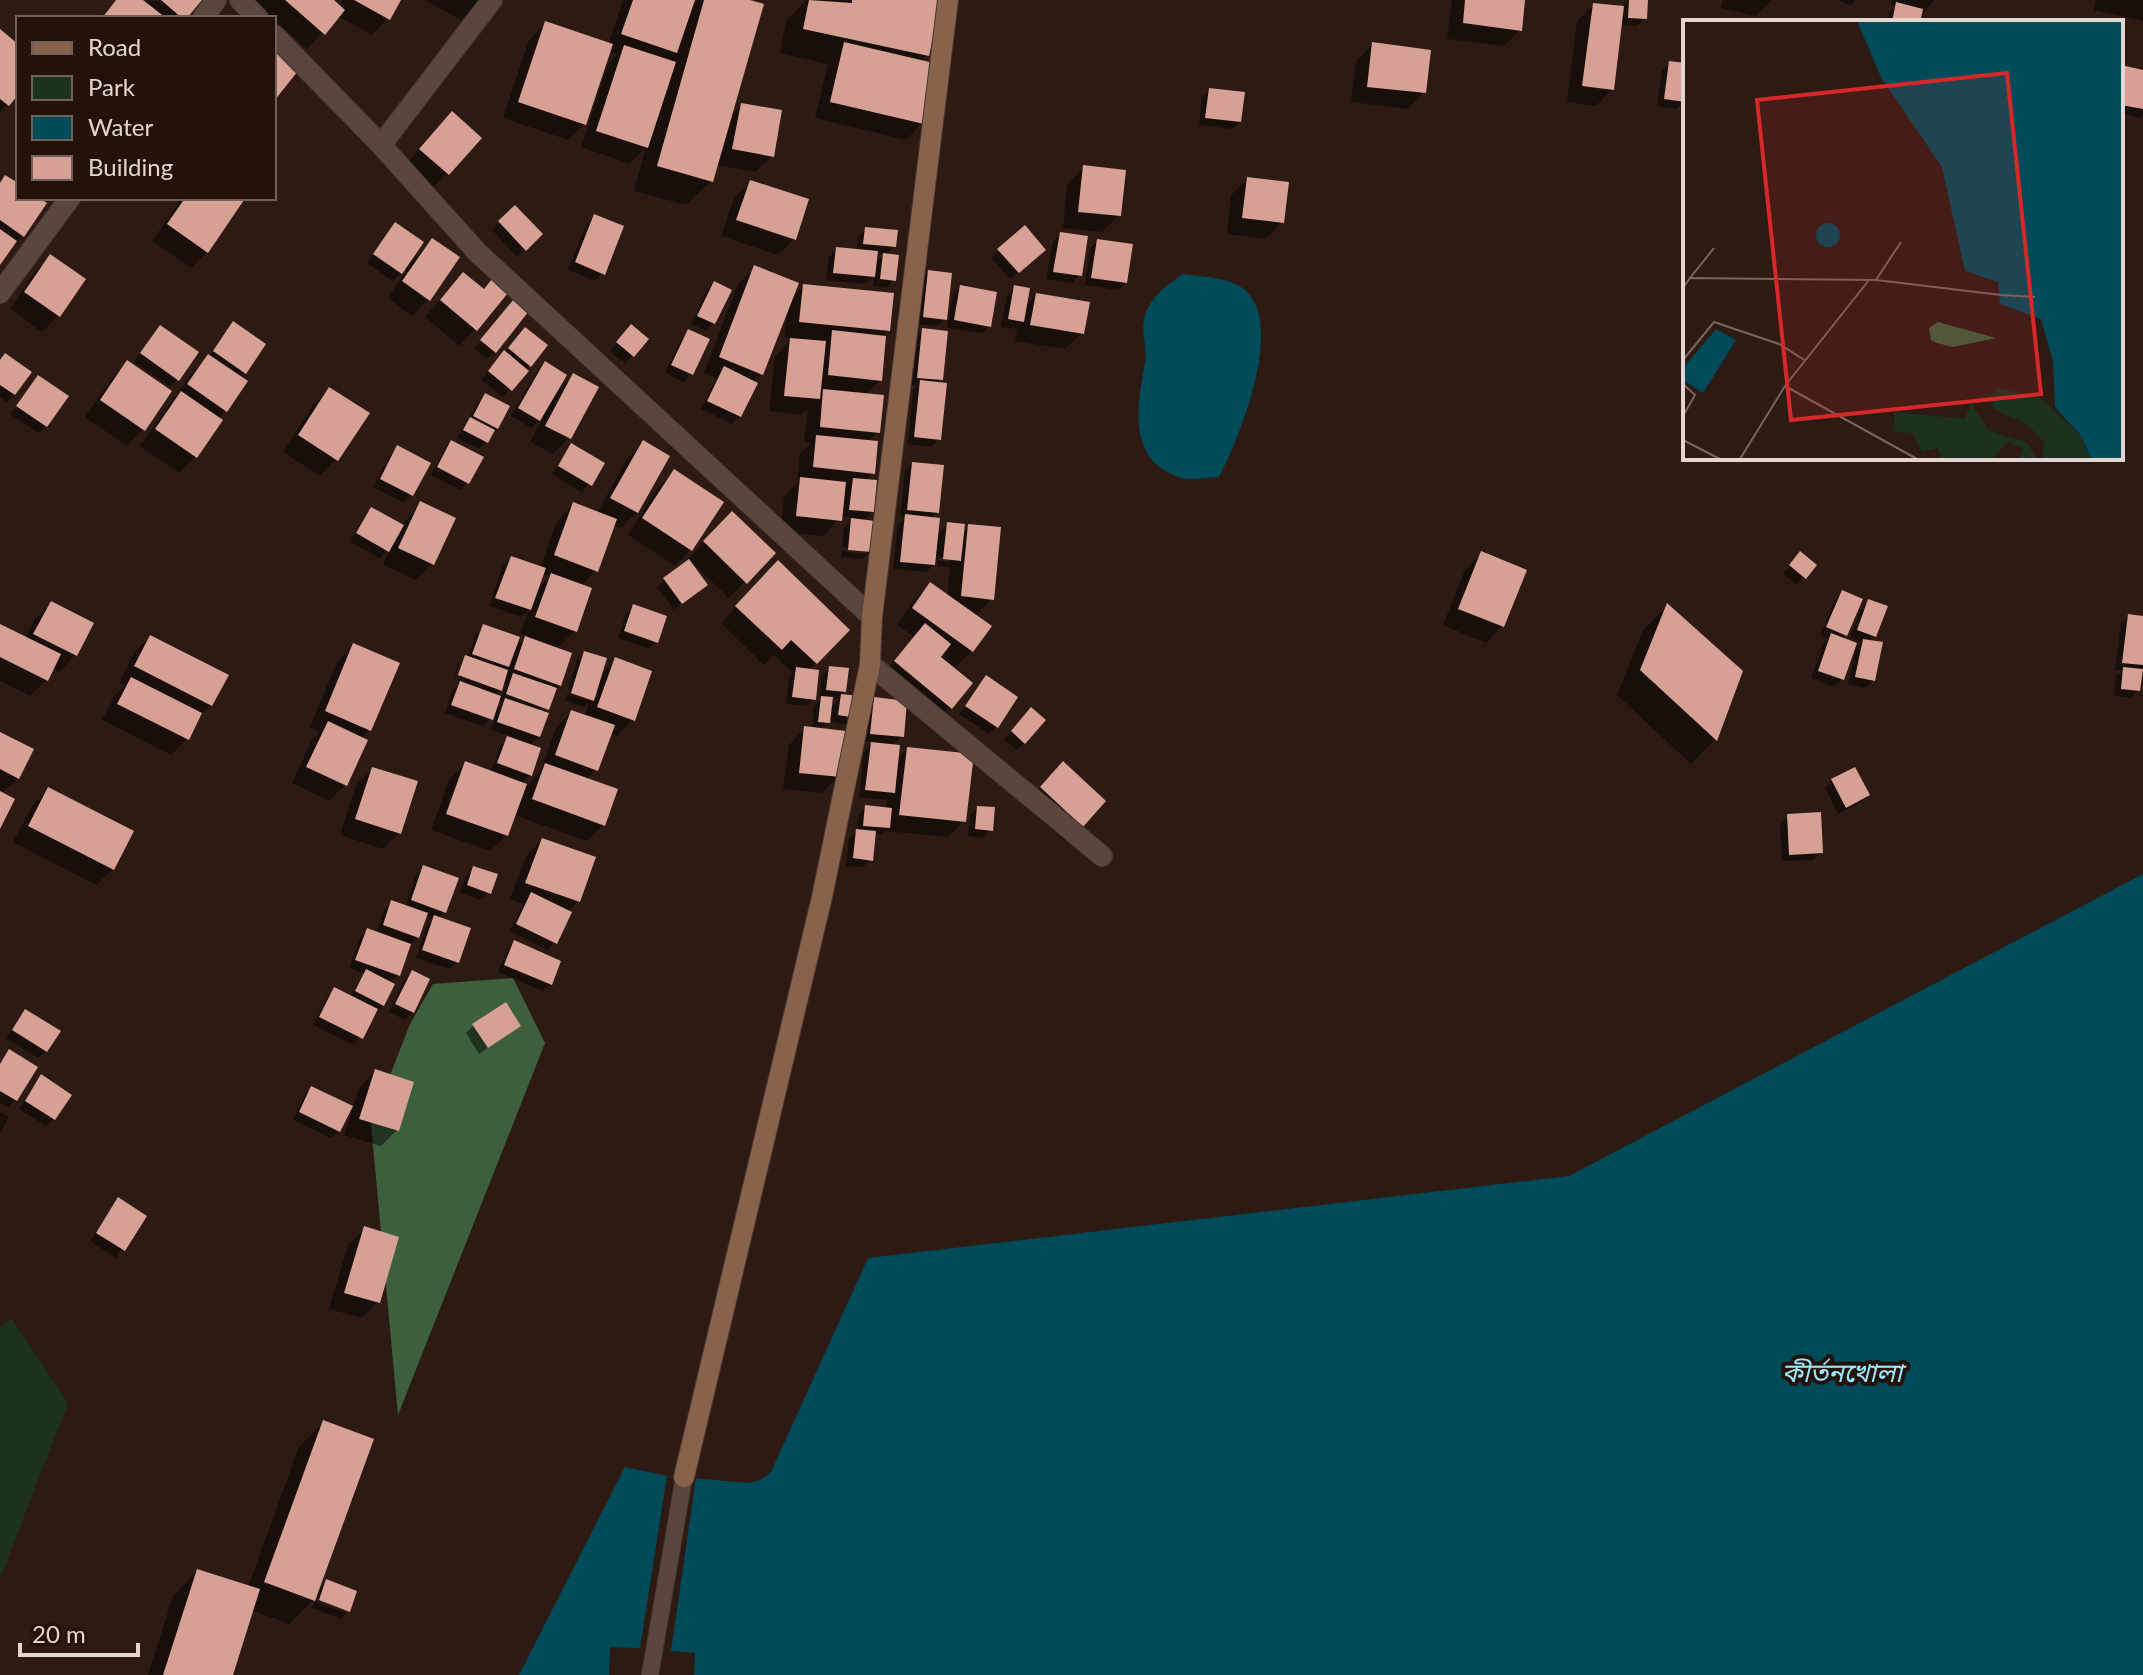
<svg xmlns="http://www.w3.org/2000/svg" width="2143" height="1675" font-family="Lato,'Noto Sans Bengali',sans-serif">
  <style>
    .green { fill: #1d321e }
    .forest { fill: #3c603e }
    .water { fill: #004b5a }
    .pier { fill: #2d1b13 }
    .shadow { fill: #0007; fill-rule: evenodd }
    .building { fill: #d7a094 }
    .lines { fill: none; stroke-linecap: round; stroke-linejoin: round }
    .lane-casing { stroke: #463733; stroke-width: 18 }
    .street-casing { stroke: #463733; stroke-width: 22 }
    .secondary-casing { stroke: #463733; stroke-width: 22 }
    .lane { stroke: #5b463d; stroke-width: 16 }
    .street { stroke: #5b463d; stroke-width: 20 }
    .secondary { stroke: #88624b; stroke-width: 20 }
    .labels { text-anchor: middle; stroke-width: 8; stroke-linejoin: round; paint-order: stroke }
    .water-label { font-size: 26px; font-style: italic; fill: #9de8fd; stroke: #23120a }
    .inset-river { fill: none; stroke: #004b5a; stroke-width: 4 }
    .inset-road { fill: none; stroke: #76665f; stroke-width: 2 }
    .view { fill: #d62828; fill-opacity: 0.15; stroke: #d62828; stroke-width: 4 }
    .inset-edge { fill: none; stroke: #e3d6d1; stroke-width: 4 }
  </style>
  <rect width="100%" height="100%" fill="#2d1b13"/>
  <path class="green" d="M12,1319L68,1403L0,1578V1326Z"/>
  <path class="forest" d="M513,978L545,1043L398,1415L371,1124L410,1024L433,984Z"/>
  <path class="water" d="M1183,274C1203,277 1234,277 1248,293C1283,331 1239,438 1219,477C1208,477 1193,481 1182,478C1126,461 1137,406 1145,363C1148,348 1141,333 1144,320C1148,299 1167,285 1183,274Z
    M2143,874V1675H519L625,1467L668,1476L749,1483L761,1480L771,1472L868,1258L1569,1176Z"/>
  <path class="pier" d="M667,1476L696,1478L671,1651L695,1653L694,1675H609L610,1647L640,1648Z"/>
  <path class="shadow" d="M116,0L142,1L199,0L184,18H100Z
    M251,0H331L339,7L343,0H399L388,19L372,35L338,16L307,49Z
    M425,0H479L461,20Z
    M623,0H693L690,8L698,0H743L729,118L741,105L772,156L755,172L716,165L711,181L686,205L634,191L646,147L630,164L581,147L608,64L618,54L608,51L584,124L568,140L503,118L529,40L545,24L608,45Z
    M807,0H939L927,55L920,62L922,123L906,140L815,118L828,64L780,53L786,21Z
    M1452,0H1523L1520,30L1504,46L1447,39Z
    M1629,0H1646L1645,18L1637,26L1620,25L1612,89L1596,106L1567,102L1577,21L1593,5L1623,6Z
    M1723,0H1772L1756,16L1721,8Z
    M1838,0H1855L1850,6Z
    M1892,0H1934L1925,12L1921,11L1918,22H1887L1889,12L1896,6L1891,5Z
    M2096,0H2143V21L2094,10Z
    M0,32L18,47V92L0,112Z
    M1373,44L1424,93L1408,109L1351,102L1356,61Z
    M1669,64L1685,65V101L1677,109L1657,106L1662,71Z
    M2121,68L2143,72V115L2140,118L2121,113Z
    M1210,90L1240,122L1232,129L1199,125L1202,97Z
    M435,130L479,138L431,190L404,166Z
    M1084,167L1119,215L1102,232L1063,228L1067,184Z
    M6,177L18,186V198H36L23,235L0,261V183Z
    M1248,179L1282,222L1266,239L1227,234L1231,195Z
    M750,182L794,239L778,255L721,236L734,198Z
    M182,198H237L207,252L191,268L152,241Z
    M515,207L540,234L517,257L492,230Z
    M594,217L603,273L595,281L568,270L587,224Z
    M395,224L410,263L433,240L428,300L412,316L388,298L407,270L405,269L393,281L367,263Z
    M865,229L894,246L885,255L894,280L886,288L873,286L875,275L865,284L826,280L829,257L837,249L856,251L858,237ZM876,253L885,254L874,264Z
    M1060,234L1080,275L1072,283L1046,279L1053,241Z
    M1098,241L1126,282L1118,290L1085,285L1090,249Z
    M999,251L1036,257L1010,279L991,258Z
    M50,257L59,315L42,332L10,309L34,273Z
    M755,268L790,300L804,286L888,330L881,337L880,380L865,395L878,432L868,442L873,473L864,481L872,511L862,521L870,552L862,559L841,557L842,551L866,554V550L842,547L844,528L854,518L841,516L824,536L780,532L784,496L797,483L800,453L811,443L804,442L808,409L801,415L769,411L775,356L793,338L784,337L787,312L761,374L753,382L739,416L732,424L701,409L716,378L704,373L738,284Z
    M929,272L945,319L937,326L916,324L921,280Z
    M463,274L482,290L496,277L475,329L459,346L425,317Z
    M714,284V323L706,331L691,324L706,291Z
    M960,287L989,326L982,333L947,328L953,295Z
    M1015,287L1025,307L1036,295L1082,333L1065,349L1015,341L1017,329L1001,327L1007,295Z
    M507,309L494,351L487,359L474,349Z
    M233,324L244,372L239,377L225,411L218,418L195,457L179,473L140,446L192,373L209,357Z
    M160,328L178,379L170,387L134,362Z
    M923,330L941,379L937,384L939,439L931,447L908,444L913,390L917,385H911L916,338Z
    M689,332L692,374L684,382L665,373L681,339Z
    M624,334L647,339L625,364L610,351Z
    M518,337L530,365L503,397L481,380Z
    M0,361L14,394L6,402L0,397Z
    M128,363L143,429L127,446L85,417L111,379Z
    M545,364L556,393L573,376L569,438L553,454L530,442L544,416L531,428L511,416L537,372Z
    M38,377L46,426L38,433L10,414Z
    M330,389L336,459L320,476L283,452L313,405Z
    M486,396L497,428L479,449L457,438L478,403Z
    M451,442L468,482L460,490L431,475L444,450Z
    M643,443L637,512L620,529L613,525L596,570L581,586L575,631L556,649L559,685L543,713L539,736L529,746L530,775L521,784L527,786L541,770L556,728L572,712L585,716L590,697L568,690L577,660L585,653L600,676L616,660L633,719L617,736L610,733L596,769L586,780L603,825L587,841L514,815L507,835L490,851L431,830L449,780L465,764L490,773L500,746L510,736L491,730L496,713L483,726L445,713L452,691L458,685L464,664H460L452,683L458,665L467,658L476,634L484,626L513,650L528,636L520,633L529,610L521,617L489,606L503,566L511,558L540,568L557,521L573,505L597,513L627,459ZM542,573L551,576L535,592ZM506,684L501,698L494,696ZM497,701L503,703L493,713Z
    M572,445L602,463L582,493L552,474Z
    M397,448L428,464L411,495L404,503L373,487L390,455Z
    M912,464L937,512L930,519L937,535L948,524L962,533L969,526L992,599L975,616L972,651L953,669L950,707L934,723L879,678L914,637L897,625L914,600L931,584L947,596L950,567L937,566V561L926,572L893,569L898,524L905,517H900L905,472ZM934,556L951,558V562L933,560Z
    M674,472L691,549L675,566L628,535L658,488Z
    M421,503L432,564L416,580L383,565L390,548L380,558L350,542L364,517L371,509L401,526Z
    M732,514L773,553L729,598L688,559Z
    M1481,554L1502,626L1486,643L1443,625L1465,570Z
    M1793,562L1804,577L1797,585L1783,574Z
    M665,579L705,585L674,610L657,587Z
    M762,579L848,630L808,670L814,699L806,706L786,704L789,677L793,673L774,655L764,665L721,623Z
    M1842,592L1845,635L1841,639L1842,679L1834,687L1811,678L1824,643L1829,639L1820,635L1835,600Z
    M1869,601L1874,636L1869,642L1873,680L1865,688L1848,684L1856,648L1862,642L1850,638L1861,609Z
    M51,603L91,623L75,655L59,672L52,668L46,680L30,696L0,681V626L25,638L35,619Z
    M634,606L656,641L649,649L618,638L626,614Z
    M1667,606L1741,672L1715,739L1691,764L1617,695L1643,630Z
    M2129,616L2143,618V671L2138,690L2131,698L2114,696L2116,676L2122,671L2115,670L2121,624Z
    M150,637L211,705L198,718L187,739L171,755L102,720L115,695L125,686L119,683L134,653Z
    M354,646L369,730L360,739L345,785L329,801L292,783L312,740L320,732L310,727L337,662Z
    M830,668L844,691L840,696L857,698L855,717L847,725L831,722L832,718L820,730L839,776L822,793L783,789L789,745L805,728L812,729L814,706L823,697H820L822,676ZM831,698L839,699L830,708Z
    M986,678L996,727L989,734L959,714Z
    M567,694L590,701L584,707L565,701Z
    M875,699L902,736L892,746L897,759L907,749L964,821L948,837L885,831L880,835H874L871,860L863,867L846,866L849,838L857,831L858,815L866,807L886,810L887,800L859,797L864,752L873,742L863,741L867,707Z
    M1024,717V743L1017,750L1004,740Z
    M0,735L18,778L1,794L0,824Z
    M373,769L399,833L383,849L340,835L356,785Z
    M1047,780L1103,801L1065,842L1025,805Z
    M1832,781L1867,795L1860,803L1838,814L1825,788Z
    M48,790L113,869L96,885L13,842L32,806Z
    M978,808L991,830L983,838L968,836L970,815Z
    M1788,816L1821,852L1813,860L1782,861L1780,824Z
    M542,840L578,901L568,912L555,942L548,950L510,931L523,904L510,899L526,856Z
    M424,868L444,912L438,918L457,962L449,969L416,958L427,925L434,919L425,915L417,937L408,946L398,975L390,983L383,1005L354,1045L313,1025L327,997L335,989L350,997L365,974L349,968L360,938L368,931L376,934L384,910L392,902L405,907L416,875Z
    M474,868L489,892L481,900L460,893L466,876Z
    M514,943L550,984L542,991L498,972L507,950Z
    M412,972V1012L405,1020L389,1012L404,980Z
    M26,1011L46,1051L38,1058L6,1038Z
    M474,1025L519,1026L479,1054L466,1033Z
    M10,1052L15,1100L8,1107L0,1103V1063Z
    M376,1071L397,1130L381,1146L344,1135L359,1088Z
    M41,1077L54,1119L46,1126L19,1109Z
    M312,1088L339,1131L331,1138L293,1120L304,1096Z
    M0,1112L9,1117L0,1133Z
    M118,1200L144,1216L116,1258L90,1241Z
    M364,1229L378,1302L362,1318L329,1309L348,1245Z
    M324,1422L371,1440L316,1592L326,1582L355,1592L348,1611L310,1595L308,1599L313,1600L289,1624L251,1610L231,1675H148L173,1596L197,1571L248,1587L299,1447Z
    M315,1601L346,1613L341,1619L312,1608Z"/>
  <path class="building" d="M116,0H143L166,18H102Z
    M161,0H202L187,18H182Z
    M285,0H334L345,10L325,35Z
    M354,0H401L390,20Z
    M633,0H695L677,53L621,34Z
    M704,0H750L764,4L713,182L657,166Z
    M809,0L852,3V0H941L929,56L803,29Z
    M1465,0H1525L1522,31L1463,23Z
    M1629,0H1648L1647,19L1628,18Z
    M1896,2L1923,9L1920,22H1892Z
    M1593,3L1624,6L1614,90L1582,86Z
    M545,21L613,44L586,125L518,102Z
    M0,29L18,44V95L9,106L0,99Z
    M844,42L938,64L924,124L830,102Z
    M1372,42L1431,50L1426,93L1367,87Z
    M274,44L302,66L274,101Z
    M624,45L676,62L648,148L596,131Z
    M1669,61L1685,63V102L1664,99Z
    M2121,65L2143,70V109L2121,105Z
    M1209,88L1245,92L1241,122L1205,118Z
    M741,103L782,110L774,157L732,149Z
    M452,111L482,138L449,175L419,149Z
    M1083,165L1126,170L1121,216L1078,212Z
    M5,175L18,183V198H39L47,203L24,237L0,220V183Z
    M1247,177L1289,182L1284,223L1242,218Z
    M750,180L809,199L796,240L736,220Z
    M185,198H241L244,200L208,253L167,224Z
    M515,205L543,234L526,251L498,221Z
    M594,214L624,226L605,275L575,262Z
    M395,222L424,242L402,274L373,254Z
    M1025,225L1046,250L1019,273L997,249Z
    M865,227L898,230L896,247L863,244Z
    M0,229L17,241L0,265Z
    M1060,232L1088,236L1082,276L1053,272Z
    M432,238L460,257L430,301L402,281Z
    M1097,239L1133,244L1127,283L1091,278Z
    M836,247L878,251L875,277L833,273Z
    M883,253L899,255L896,281L880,279Z
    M50,254L86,279L60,317L24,292Z
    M754,265L799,283L763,375L719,357Z
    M928,270L952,273L947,320L923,317Z
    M463,272L484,289L496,274L512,288L477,331L440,300Z
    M714,281L732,290L715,324L697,316Z
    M803,284L894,293L890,331L799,322Z
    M960,285L997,292L991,327L954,320Z
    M1014,285L1030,288L1024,322L1008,319Z
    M1036,293L1090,302L1084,334L1030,325Z
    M514,299L529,311L496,353L480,340Z
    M233,321L266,344L246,374L213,351Z
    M631,324L649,339L634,357L616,342Z
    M160,325L199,352L179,381L140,353Z
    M525,327L548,345L531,367L508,348Z
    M922,328L948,331L943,380L917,378Z
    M688,329L710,339L693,375L671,365Z
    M832,330L886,336L882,381L828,375Z
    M790,338L826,341L820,399L784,396Z
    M504,350L529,371L512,391L488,371Z
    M5,353L32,372L15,395L0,385V360Z
    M208,354L248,381L227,412L187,384Z
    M127,360L172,391L145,431L100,400Z
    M545,361L567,375L540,421L518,408Z
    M724,366L758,383L741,417L707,401Z
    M573,373L599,387L571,439L545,426Z
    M38,375L69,396L47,427L16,406Z
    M920,380L947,383L941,440L914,437Z
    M329,387L370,413L338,461L298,435Z
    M823,389L884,395L880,433L820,427Z
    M181,391L223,420L197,458L155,429Z
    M485,393L510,406L498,429L473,416Z
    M470,417L495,430L488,443L463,430Z
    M816,435L878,441L875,474L813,467Z
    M451,440L484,457L469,484L437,467Z
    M643,440L670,456L638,513L610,498Z
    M571,443L605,463L592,486L558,466Z
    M397,445L431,463L413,496L380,479Z
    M912,462L944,465L939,513L907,510Z
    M674,469L724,502L692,551L642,518Z
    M800,477L846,482L842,521L796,516Z
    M853,478L877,480L874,512L849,510Z
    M420,501L456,518L434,565L398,548Z
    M573,502L617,519L598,572L554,555Z
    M371,507L404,525L389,552L356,533Z
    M732,511L776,553L747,584L703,541Z
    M905,514L940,518L935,565L900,562Z
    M851,518L875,521L872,552L848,550Z
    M947,522L965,524L961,561L943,559Z
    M968,524L1001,527L994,600L961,596Z
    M1481,551L1527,570L1504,627L1458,609Z
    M1800,551L1817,565L1806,579L1789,565Z
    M511,556L546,568L531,610L495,598Z
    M689,559L708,585L682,604L663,578Z
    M778,560L850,630L817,664L791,640L782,650L735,606Z
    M551,573L592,588L577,632L535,617Z
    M930,582L992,626L973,652L912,608Z
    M1842,590L1863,599L1847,636L1826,627Z
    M1868,599L1888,606L1876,637L1857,630Z
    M51,601L94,623L77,656L33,634Z
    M1667,603L1743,671L1717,741L1640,670Z
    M633,604L667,616L658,643L624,631Z
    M2128,614L2143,616V665L2122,663Z
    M925,623L951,644L941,657L973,683L952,709L894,661Z
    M0,624L61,654L48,681L0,657Z
    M483,624L520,637L509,667L472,654Z
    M1831,633L1857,643L1844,680L1818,671Z
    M150,635L229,675L212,706L134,666Z
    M525,636L572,653L561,686L514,669Z
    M1863,639L1883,642L1875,681L1855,677Z
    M353,643L400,663L371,731L325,711Z
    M584,651L607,658L594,701L571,693Z
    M465,655L508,670L502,691L458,675Z
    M615,657L652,671L635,721L597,707Z
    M829,666L849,668L846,692L826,690Z
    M796,667L819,670L816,700L792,697Z
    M2123,667L2143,669L2140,691L2121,689Z
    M513,673L557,688L549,710L506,694Z
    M986,675L1018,697L998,728L965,706Z
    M131,677L202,713L189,740L117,704Z
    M460,681L501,696L493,720L451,705Z
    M841,694L860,696L857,718L838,715Z
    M821,696L833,697L830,723L818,722Z
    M874,697L907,701L904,737L870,734Z
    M505,698L549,713L540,737L497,722Z
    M1031,707L1046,720L1025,744L1011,731Z
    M571,710L615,725L598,771L555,755Z
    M328,721L368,740L347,786L306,767Z
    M804,726L846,731L841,777L799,773Z
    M0,732L34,749L19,779L0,769Z
    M507,736L541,748L532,776L497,763Z
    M871,742L900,745L895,793L865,790Z
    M907,747L974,754L966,822L899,815Z
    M465,761L527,784L508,836L446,814Z
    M1063,761L1106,801L1083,827L1040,787Z
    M545,763L618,789L605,826L532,799Z
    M372,767L418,781L401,834L355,819Z
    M1855,767L1870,795L1846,808L1831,779Z
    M48,787L134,831L114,870L28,826Z
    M0,791L15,799L0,829Z
    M865,805L892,808L890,828L863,826Z
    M977,806L995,807L993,831L975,829Z
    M1821,812L1823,853L1789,855L1787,814Z
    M856,829L876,831L873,861L853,858Z
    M542,838L596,857L580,902L525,883Z
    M423,865L459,878L446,913L411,900Z
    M473,866L498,874L491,894L467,885Z
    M531,892L572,912L557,944L516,924Z
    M391,900L428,913L419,938L383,925Z
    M434,915L471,928L459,963L422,950Z
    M367,928L411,944L400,976L355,960Z
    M514,940L561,961L552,985L504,965Z
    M366,969L395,984L384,1006L355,991Z
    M412,970L430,979L414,1013L395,1004Z
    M334,987L378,1009L363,1039L319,1017Z
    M506,1002L521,1026L488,1048L472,1024Z
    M25,1009L61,1031L47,1052L12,1030Z
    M9,1049L38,1067L17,1101L0,1091V1064Z
    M375,1069L414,1082L399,1131L359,1119Z
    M41,1074L72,1095L55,1120L25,1101Z
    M311,1086L353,1106L340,1132L299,1112Z
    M118,1197L147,1216L125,1251L96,1233Z
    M364,1226L399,1237L380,1303L344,1293Z
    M323,1420L374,1439L315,1601L264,1582Z
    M197,1569L260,1589L233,1675H163Z
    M326,1579L357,1591L350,1612L319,1600Z"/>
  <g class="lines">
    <g class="lane-casing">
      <path id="lane" d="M650,1675L684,1477"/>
    </g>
    <g class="street-casing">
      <path id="street" d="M240,0L258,18
        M203,18L216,0
        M274,35L381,145L478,253L872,617
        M381,145L492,0
        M0,293L70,198
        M870,664L1102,856"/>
    </g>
    <g class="secondary-casing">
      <path id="secondary" d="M684,1477L822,897L870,664L872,617L948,0"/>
    </g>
    <use href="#lane" class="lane"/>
    <use href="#street" class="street"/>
    <use href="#secondary" class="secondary"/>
  </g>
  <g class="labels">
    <g class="water-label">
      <text x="1842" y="1382">কীর্তনখোলা</text>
    </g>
  </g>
  <g transform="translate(1683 20)">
    <rect width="440" height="440" fill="#2d1b13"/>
    <path d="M316,368L359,379L399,417L408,439H359L362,423L344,404L313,390L304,377ZM288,383L306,411L344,422L353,439H336L340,429L325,421L309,439H260L254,428L239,432L229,413L211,411V392L282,399Z" fill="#1d321e"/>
    <path d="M255,302L313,318L270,327L254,323L248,320L246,308Z" fill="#3c603e"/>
    <path d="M174,1H440V439H408L399,417L372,387L370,341L358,299L317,284L315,262L282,251L259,147L198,57ZM133 215a12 12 0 1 1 24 0a12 12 0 1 1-24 0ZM33,309L53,320L20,373L0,360V348Z" fill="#004b5a"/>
    <path class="inset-river" d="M353,277L440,306"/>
    <path class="inset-road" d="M7,258L31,228M193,260L218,222M0,268L7,258L193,260L318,275M318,275L352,277M0,340L31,302L96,324L123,341M0,364L12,375L0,396M102,366L234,439M0,420L37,439M57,439L102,366L186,260"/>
    <path class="view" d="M324,53L358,374L108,400L74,80Z"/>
    <rect width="440" height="440" class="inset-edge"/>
  </g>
  <rect x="16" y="16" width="260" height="184" fill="#23120a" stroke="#70605a" stroke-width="2"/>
  <rect x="32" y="42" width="40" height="12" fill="#88624b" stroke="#70605a" stroke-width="2"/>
  <text x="88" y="56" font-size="24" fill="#e3d6d1">Road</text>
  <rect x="32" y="76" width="40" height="24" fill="#1d321e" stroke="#70605a" stroke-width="2"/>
  <text x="88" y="96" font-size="24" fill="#e3d6d1">Park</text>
  <rect x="32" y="116" width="40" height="24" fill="#004b5a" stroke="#70605a" stroke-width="2"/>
  <text x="88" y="136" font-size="24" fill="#e3d6d1">Water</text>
  <rect x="32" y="156" width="40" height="24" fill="#d7a094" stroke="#70605a" stroke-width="2"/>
  <text x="88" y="176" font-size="24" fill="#e3d6d1">Building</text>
  <path d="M20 1643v12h118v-12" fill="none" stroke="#e3d6d1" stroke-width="4"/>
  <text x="32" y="1643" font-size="24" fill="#e3d6d1" stroke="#23120a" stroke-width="6" paint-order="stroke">20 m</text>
</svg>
